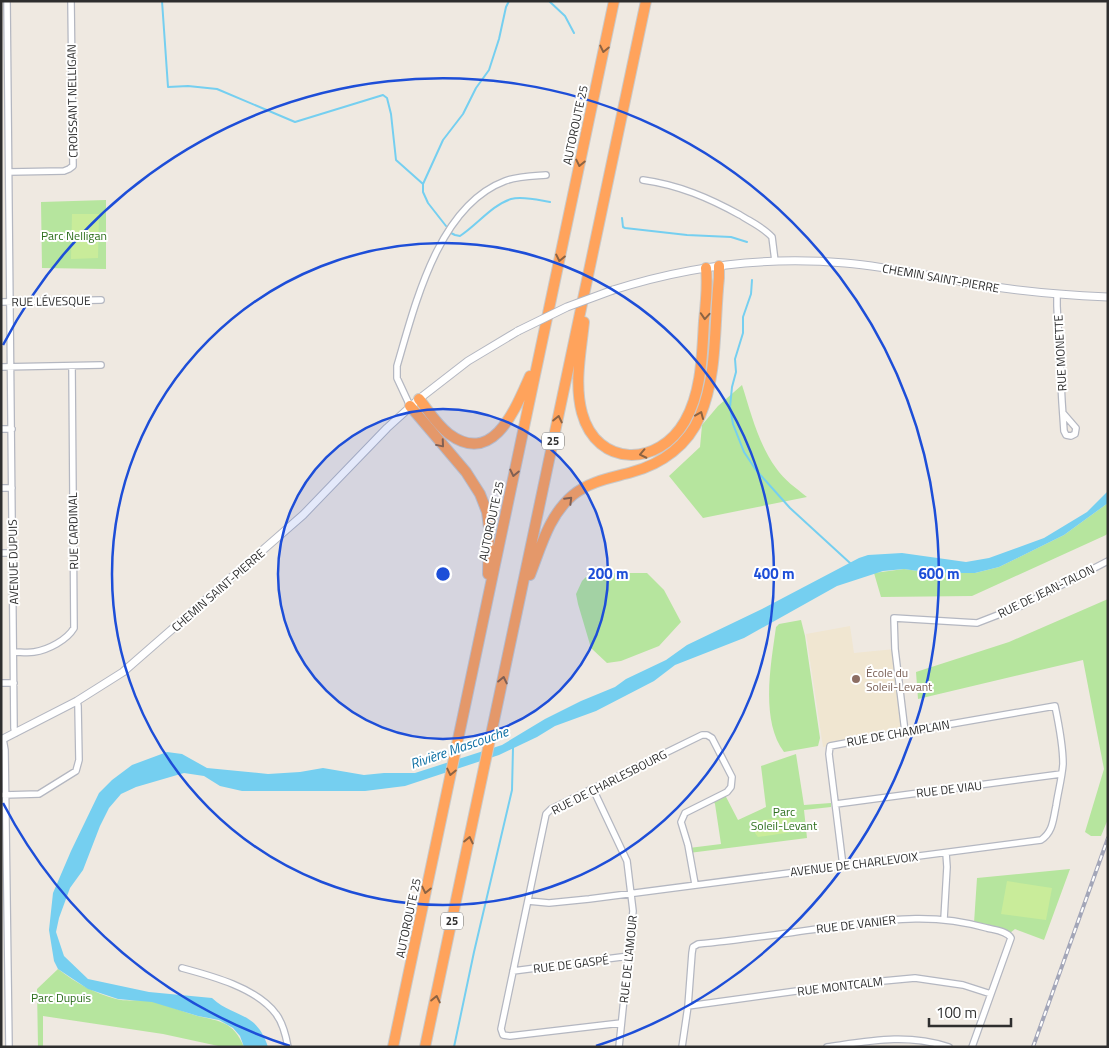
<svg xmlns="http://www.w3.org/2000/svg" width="1109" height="1048" viewBox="0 0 1109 1048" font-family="'Titillium Web',sans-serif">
  <rect width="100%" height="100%" fill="#efe9e1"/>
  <path fill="#f0e6d1" d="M850,626L854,653L895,649L905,730L823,747L806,634Z"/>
  <path fill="#b6e59e" d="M106,200V269L42,268L41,202Z
    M742,385C751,413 758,443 776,468C784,480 796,488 807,497L703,518L669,476L700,447L702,425L718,406Z
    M1108,503V533L1106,535L972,596L881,597L874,573L904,569L932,573H975L999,567L1064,535Z
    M608,573H647L664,590L681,622L659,646L621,661L607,663L591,648L578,604L576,594L582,581L586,577Z
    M1108,599V819L1101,836H1091L1085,832L1104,769L1083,660L918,699L916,672L1009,642Z
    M801,620L805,636L820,738L818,746L784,752C760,720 771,664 776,627L779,624Z
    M796,754L804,805L831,803V807L804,810L807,838L689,853V848L721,844L715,804L712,799L724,793L738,820L766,807L761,766Z
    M1070,869L1044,940L1015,929L1010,933L974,923L977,878Z
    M58,969C76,983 94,993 116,999C128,1002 140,999 151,1001C163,1004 176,1009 188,1013C214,1022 232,1017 244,1047H223L163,1034L43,1016V1046L38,1047L37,989Z"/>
  <path fill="#c9ec9a" d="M72,214H99L98,258L71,259Z
    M790,817L792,832L758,837L755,833L754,825L756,821Z
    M1007,881L1052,888L1046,920L1001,914Z"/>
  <path fill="#75cff0" d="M1108,491V503L1064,535L999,567L975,573H932L904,569L883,571L837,586L744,638L675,665L654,681L596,711L555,726L537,737L499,755L405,786L365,791H242L220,786L204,776L184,773L136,787L121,794L109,808L100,826L83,870L70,888L59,918L56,932L64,956L88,979L149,992L212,998C235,1019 256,1010 268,1047H244L240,1036L233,1028L219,1020L198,1016L152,1002L118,999L88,989L58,969L54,961L49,930L53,893L71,851L99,793L112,780L132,765L167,752L182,754L207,768L268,774L300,772L323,768L364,775L384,773H415L502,745L545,719L581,701L615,687L626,679L666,660L687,645L762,609L859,558L868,555L902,553L966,562L989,558L1044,538L1087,512Z"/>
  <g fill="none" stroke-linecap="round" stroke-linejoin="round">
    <path stroke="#75cff0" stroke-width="2" d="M162,1L168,87L188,86L217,89L295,122L383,95L387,98L391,114L396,160L423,184
      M549,1L565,16L574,33
      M622,218L623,227L625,228L687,235L731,237L747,242
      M446,226L428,203L423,192V184L443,140L463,114L476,88L489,70L499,39L506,7L509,1
      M451,233L455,235L460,236C477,225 492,205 511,199C523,196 538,200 550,202
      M752,280L751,294L743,317V333L735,359L736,372L732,387L730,407L733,424L744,452L756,470L790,508L850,563
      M454,1047L474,952L512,790L513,748"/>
    <g stroke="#b4b7c1" stroke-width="8">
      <path id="minor" d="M7,1L14,728L15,733
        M9,172L64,171L69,169L73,166L71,1
        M643,180C679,185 709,198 740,215C751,222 763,227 772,237L775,261
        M1057,294V306L1062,402L1064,431L1066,435L1071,436L1075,434L1076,428L1063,413
        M1,302L101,300
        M1,367L101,365
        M410,406L397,378V366C415,305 438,206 505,181C518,176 533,176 546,175
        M1,429H12
        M1,488H12
        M1,553H13
        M14,652C20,652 28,653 34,652C48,650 67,640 74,628L72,366
        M1,683H14
        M905,732L895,649L894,618L977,623L1021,606L1108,561
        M3,739L5,750L9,1047
        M593,789L627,861L633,911L619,1047
        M4,795L39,794L76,771L79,760L78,706L77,701
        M836,804L1061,774
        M528,901L549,903L589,899L1041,840C1053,832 1053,820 1056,806C1058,792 1062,778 1063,764C1063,745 1059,725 1055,706L905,732L830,746L829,754L843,866
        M944,919L947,867L946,853
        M182,968C212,976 257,988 276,1014C283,1023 286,1036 288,1047
        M513,971L629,956
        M688,1006L840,985L915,978L963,985L991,994
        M621,1023L510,1036L503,1035L501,1029L546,814L551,809L702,735H707L712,738L732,777L731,787L727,792L685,813L681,822L688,845L695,884
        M682,1047L688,1006L692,953L693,947L698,944C745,940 792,932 839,926C893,919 934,913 987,928C995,930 1007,931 1011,938L972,1047
        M827,1047C869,1041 907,1033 949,1047"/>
    </g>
    <g stroke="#b4b7c1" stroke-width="9">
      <path id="tertiary" d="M613,290C688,266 766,256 845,263C892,267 937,278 983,285C1025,292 1066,295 1108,297
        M1,740L77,701L123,672L303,515L387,428L419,399L468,361L518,331"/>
    </g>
    <g stroke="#c9c9c9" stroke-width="12">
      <path id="motorway" d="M584,322C581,352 574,383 582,413C597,468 659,467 685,421C702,391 702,354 704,321C706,303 708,285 706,268
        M419,399C428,410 437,425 449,434C494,467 516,407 530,376
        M410,406L466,472L480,494L487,512L489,528L488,574
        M530,575C541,547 549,515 573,495C590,481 611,478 632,472C662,464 688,445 700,416C718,374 714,323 719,278V266
        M393,1047L614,1
        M425,1047L646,1"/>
    </g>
    <use href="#minor" stroke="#fff" stroke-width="5.5"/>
    <use href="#tertiary" stroke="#fff" stroke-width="7"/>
    <use href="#motorway" stroke="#ffa35c" stroke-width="10"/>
    <g stroke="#a3a6b8" stroke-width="4">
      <path id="rail" d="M1033,1047L1108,838"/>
    </g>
    <use href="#rail" stroke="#fff" stroke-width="2" stroke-dasharray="5.5" stroke-linecap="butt"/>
    <g stroke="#b4b7c1" stroke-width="9" stroke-linecap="butt">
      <path id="tertiary-bridge" d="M518,331L567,307L613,290"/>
    </g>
    <use href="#tertiary-bridge" stroke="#fff" stroke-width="7"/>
  </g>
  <defs><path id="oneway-chevron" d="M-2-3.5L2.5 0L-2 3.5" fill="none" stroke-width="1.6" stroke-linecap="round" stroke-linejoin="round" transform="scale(1.25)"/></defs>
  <g stroke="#8c6343">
    <use href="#oneway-chevron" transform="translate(604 49) rotate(102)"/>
    <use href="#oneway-chevron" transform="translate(580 163) rotate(102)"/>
    <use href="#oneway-chevron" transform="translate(560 258) rotate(102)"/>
    <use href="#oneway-chevron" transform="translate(705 316) rotate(94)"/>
    <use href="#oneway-chevron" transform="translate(700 415) rotate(-67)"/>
    <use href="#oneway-chevron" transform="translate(558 419) rotate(-78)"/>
    <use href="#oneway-chevron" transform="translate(441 444) rotate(50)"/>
    <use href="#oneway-chevron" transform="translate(643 454) rotate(168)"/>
    <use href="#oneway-chevron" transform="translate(514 473) rotate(102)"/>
    <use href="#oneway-chevron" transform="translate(569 500) rotate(-45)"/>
    <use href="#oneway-chevron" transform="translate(503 680) rotate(-78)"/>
    <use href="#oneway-chevron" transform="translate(451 772) rotate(102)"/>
    <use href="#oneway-chevron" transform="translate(469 840) rotate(-78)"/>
    <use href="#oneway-chevron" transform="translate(426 890) rotate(102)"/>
    <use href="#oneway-chevron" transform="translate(436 999) rotate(-78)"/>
  </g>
  <circle cx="443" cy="574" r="165" fill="#1d4ed8" fill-opacity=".12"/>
  <g fill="none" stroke="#1d4ed8" stroke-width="2.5">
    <circle cx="443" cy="574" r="165"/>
    <circle cx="443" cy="574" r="331"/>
    <path d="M290 1046A496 496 0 0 1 3 803M3 345A496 496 0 1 1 596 1046"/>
  </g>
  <circle fill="#8d6e63" stroke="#fff" stroke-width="2" cx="856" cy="679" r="5"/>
  <g text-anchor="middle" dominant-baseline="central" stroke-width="4" stroke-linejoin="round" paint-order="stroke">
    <g fill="#fff" stroke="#6d6d6d" stroke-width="1">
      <rect x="542" y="432.5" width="22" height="17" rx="4"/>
      <rect x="441" y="912.5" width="22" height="17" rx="4"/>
    </g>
    <g font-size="11" font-weight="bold" fill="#2e2e2e">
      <text x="553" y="441">25</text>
      <text x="452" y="921">25</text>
    </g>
    <g font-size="12" fill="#2e2e2e" stroke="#fff">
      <text transform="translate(72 101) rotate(-91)">CROISSANT NELLIGAN</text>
      <text transform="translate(575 125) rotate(-78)">AUTOROUTE 25</text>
      <text transform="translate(941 278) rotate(10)">CHEMIN SAINT-PIERRE</text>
      <text transform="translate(51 301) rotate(-1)">RUE LÉVESQUE</text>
      <text transform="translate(1060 353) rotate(-93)">RUE MONETTE</text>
      <text transform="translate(491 521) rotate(-78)">AUTOROUTE 25</text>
      <text transform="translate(73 531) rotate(-91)">RUE CARDINAL</text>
      <text transform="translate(13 562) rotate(-91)">AVENUE DUPUIS</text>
      <text transform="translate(218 590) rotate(-41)">CHEMIN SAINT-PIERRE</text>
      <text transform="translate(1046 591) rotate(-26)">RUE DE JEAN-TALON</text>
      <text transform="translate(898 733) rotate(-10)">RUE DE CHAMPLAIN</text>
      <text transform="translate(609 782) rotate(-27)">RUE DE CHARLESBOURG</text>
      <text transform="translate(949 789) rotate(-7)">RUE DE VIAU</text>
      <text transform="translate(854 864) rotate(-7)">AVENUE DE CHARLEVOIX</text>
      <text transform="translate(408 918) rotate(-78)">AUTOROUTE 25</text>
      <text transform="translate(856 924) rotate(-7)">RUE DE VANIER</text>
      <text transform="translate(628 959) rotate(-84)">RUE DE L'AMOUR</text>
      <text transform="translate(571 964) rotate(-7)">RUE DE GASPÉ</text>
      <text transform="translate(840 986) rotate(-7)">RUE MONTCALM</text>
    </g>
    <g font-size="12" fill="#2c6e1b" stroke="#fff">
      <text x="74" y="235">Parc Nelligan</text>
      <text x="784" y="811">Parc<tspan x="784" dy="14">Soleil-Levant</tspan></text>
      <text x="61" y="997">Parc Dupuis</text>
    </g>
    <g font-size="12" fill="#785e54" stroke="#fff" text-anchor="start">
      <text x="866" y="672">École du<tspan x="866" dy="14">Soleil-Levant</tspan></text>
    </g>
    <g font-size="14" font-style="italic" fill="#0d6fa3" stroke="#fff">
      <text transform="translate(459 747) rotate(-19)">Rivière Mascouche</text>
    </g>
  </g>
  <circle cx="443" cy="574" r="8" fill="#1d4ed8" stroke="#fff" stroke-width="2.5"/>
  <g font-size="15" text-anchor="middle" font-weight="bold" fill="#1d4ed8" stroke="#fff" stroke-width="4" stroke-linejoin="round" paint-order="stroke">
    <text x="608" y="579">200 m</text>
    <text x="774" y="579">400 m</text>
    <text x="939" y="579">600 m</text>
  </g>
  <rect width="1109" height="1048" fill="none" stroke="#2e2e2e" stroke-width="5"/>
  <path d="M929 1018v8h82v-8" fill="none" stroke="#2e2e2e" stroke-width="2.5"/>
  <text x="936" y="1018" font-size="15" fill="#2e2e2e" stroke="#ffffff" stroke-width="4" paint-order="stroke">100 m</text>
</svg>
